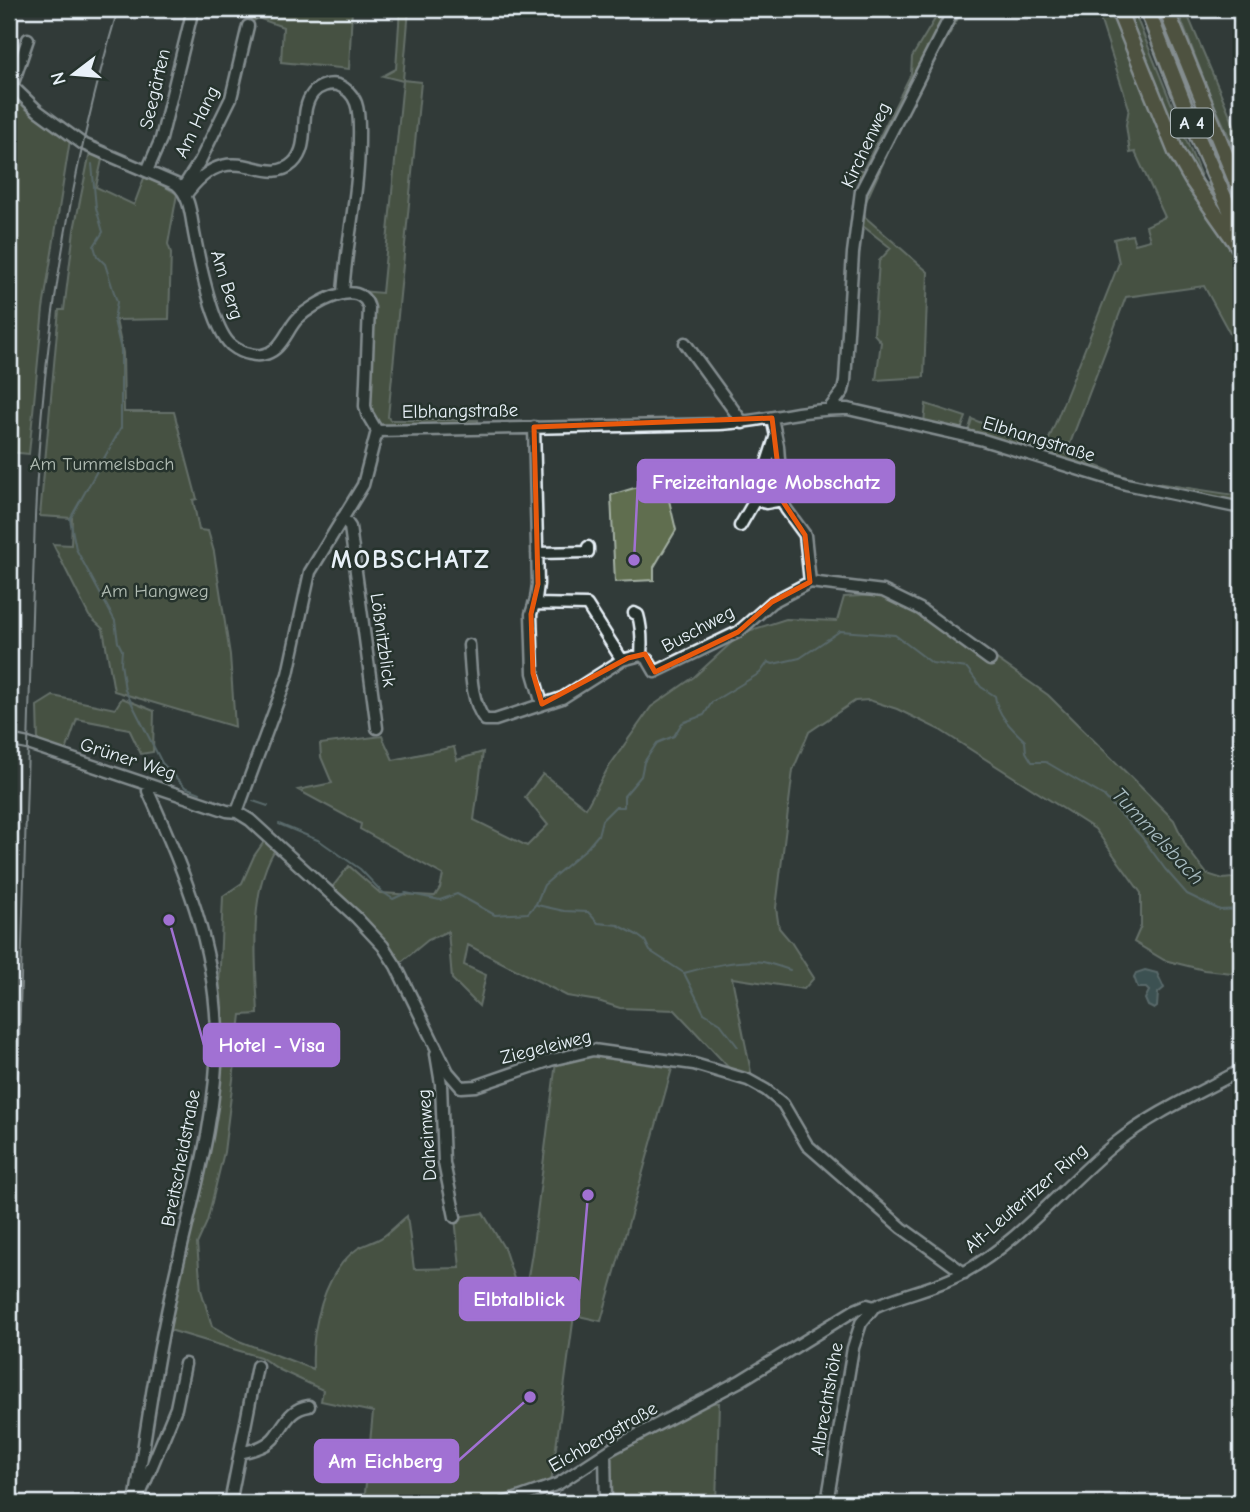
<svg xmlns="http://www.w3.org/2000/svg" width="1250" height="1512" viewBox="0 0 1250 1512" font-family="'Comic Neue',sans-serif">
  <rect width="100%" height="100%" fill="#313b39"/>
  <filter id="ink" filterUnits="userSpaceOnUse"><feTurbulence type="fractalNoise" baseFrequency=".0143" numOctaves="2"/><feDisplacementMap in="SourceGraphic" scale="14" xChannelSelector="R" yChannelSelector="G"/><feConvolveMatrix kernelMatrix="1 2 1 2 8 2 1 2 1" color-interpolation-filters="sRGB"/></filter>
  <g filter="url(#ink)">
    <path fill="#606e4f" stroke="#a4b0a4" stroke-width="2" d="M250,9H352L349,69L281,62L283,27L258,18L251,23Z
      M400,9H409L403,80L421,82L388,417L390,420H478V424L381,426L377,423L369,409L372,307L370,300L360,291L382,293L403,81L383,76L396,69Z
      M941,9H950L864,176L859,179L858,170H863L911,74L912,57Z
      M958,9H963L903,119L863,208L865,217L928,272L924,377L876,380L881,342L874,334L879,261L891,248L859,223L864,194Z
      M1097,9H1112L1156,119L1241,262V354L1204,286L1126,297L1066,454L1123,476L1143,481L1241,496V504L1123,480L1037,450L1029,451L972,435L969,429L972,419L1045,449L1119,263L1114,239L1132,235L1135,244L1150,240L1146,226L1165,217L1135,152L1130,153L1126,125L1129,108Z
      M1122,9H1133L1204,184L1208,183L1215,203L1192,169L1178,143Z
      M1177,9H1185L1241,141V163L1210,95Z
      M9,91L34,115L70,140L43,309L29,454L9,452Z
      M90,152L102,160L96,187L134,205L144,178H150L177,194L168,244L171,253L169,319L116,320L123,353L124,412H174L197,499L193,500L199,530L208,531L214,552L230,655L235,727L114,691L103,629L89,616L53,544L71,545L72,518L40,516L59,310H64L74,230Z
      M926,404L966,417L960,432L924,423Z
      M664,479L676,530L654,567V580L615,582L611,495Z
      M878,595L957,631L1048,695L1174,820L1187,848L1207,874L1223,879L1241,877V974L1204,970L1164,960L1134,942L1141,926V893L1095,829L940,730L897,709L869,700L855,701L809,732L793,770L776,908L779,928L791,942L814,978L804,989L732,978L752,1077L729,1068L675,1010L620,1008L598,1001L567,996L468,945L464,965L486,975L479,1006L452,979L448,931L428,940L399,964L330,890L349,866L380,893L435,896L440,888L443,875L360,829L361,824L298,790L332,783L321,757L320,744L382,736L393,760L454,747L457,760L483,752L474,820L527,846L548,825L525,797L543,774L586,808L608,768L651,707L694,677L742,633L786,619L837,621L844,597Z
      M53,696L115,709L122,698L154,711L153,752L141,754L129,729L77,719L66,751L38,742L37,706Z
      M268,836L278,845C247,888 256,963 258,1014L241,1015L224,1152L207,1222L197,1244L201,1290L212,1326L239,1341L313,1369C311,1331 323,1273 357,1249C363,1245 371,1243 377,1240C388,1235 397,1224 407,1216L414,1269L460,1268L455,1217L483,1213L504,1248L519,1294H525L532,1253L556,1062L594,1052L673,1065L601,1321L574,1315L551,1484L498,1503H364L373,1412L321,1401L323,1390L280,1370L260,1357L163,1328L203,1150L217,1035L223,896L242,883L254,856Z
      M709,1402L719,1403L716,1503H610L609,1456L653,1428L689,1414Z"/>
    <path fill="#4b6e71" stroke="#8aa2a7" stroke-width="2" d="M1145,970L1157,973L1164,988L1158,993L1157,1007L1154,1009L1148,1006L1145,999L1149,991L1146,988H1138L1134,977L1136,973Z"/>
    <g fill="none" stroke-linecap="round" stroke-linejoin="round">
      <path stroke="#8aa2a7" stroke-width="2" d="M92,164L96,208L103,232L94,246L97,256L105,264L117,302L114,320L121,350V428L70,519L76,549L115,621L118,642L122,650L121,663L125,690L162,763L185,787L200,793
        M253,801L268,806
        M279,824L320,841L360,869L381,891L393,899L406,893L440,900L457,894L495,915L528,913L536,904L544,885L587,848L598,835L602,820L615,807H624V796L641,776L644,762L657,743L674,736L682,723L704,715L712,702L760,673L768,662L773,664L800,658L840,631L895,635L932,663L967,668L981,687L995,696C997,714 1011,728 1025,741L1026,752L1032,762H1046L1104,796L1141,836L1165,869L1187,894L1220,910L1241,909
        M537,905L564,911L588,912L598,923L618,925L637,935L645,941L650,951L684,973C704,967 742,959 763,962C772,964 781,967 790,970
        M684,973L704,1013L719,1022L738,1047"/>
      <g stroke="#e8f1f8" stroke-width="15">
        <path id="minor" d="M9,83L38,111L83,144L176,184C190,195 191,216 194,233C199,259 212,328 231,345C236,349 244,353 250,354C259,357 269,354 275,349C285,341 289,327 298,318C313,304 360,276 369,308L365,406L367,414L377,431
          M12,86L28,39
          M147,171L161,139L192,13
          M182,189L200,161L231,98L248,26
          M185,196C230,132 264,190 293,163C312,145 297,112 313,93C319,86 329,83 338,85C346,88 353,95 356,103C360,114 359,129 359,141C359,193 346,243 343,294
          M685,343L743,423
          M830,408L843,391L845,381L853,253L861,191L954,9
          M772,418L778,446L782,500L786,509L805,535L810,582
          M534,427L538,584L536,599L531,614L533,673L542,704
          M377,431L719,424C763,422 805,408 848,409L983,440L1126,484L1241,508
          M755,500L766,503L782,500
          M343,517L350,527L377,728
          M740,526L755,500L775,438
          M537,553L588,552V547
          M534,604L587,605L622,660
          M469,645C471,667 470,701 485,720H495L562,698L622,660L641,655C642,641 642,629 638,615L634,613
          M641,655L648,660L655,672L738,632L772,602L810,582L883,591L920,609L990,660
          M9,740L28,744L227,811L237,812L250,820L356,917L383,946L396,966L448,1072L461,1087L476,1086L551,1060L593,1050L694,1064L748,1080L766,1090L783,1104L807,1145L902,1228L964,1273
          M237,812L288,674L310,572L363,485L377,431
          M436,1054L441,1084L444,1163L455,1217
          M240,1453C252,1450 268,1447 276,1435C286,1422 290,1409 309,1406
          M605,1454L606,1503
          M141,1492L176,1408L185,1364
          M135,1503C146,1431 156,1360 172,1289C190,1206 218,1119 217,1034C215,945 184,870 148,791L150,785
          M230,1503L257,1366
          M504,1503L558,1484L613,1448L740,1381L855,1310L867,1305L874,1307C903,1293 935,1289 963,1273C1022,1240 1065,1184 1117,1142C1155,1112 1199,1093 1241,1070
          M827,1503L853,1348L861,1323L874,1307"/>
      </g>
      <g stroke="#e8f1f8" stroke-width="19">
        <path id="highway" d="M1118,9L1176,152L1192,180L1241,250
          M1147,9L1191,122L1241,235
          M1166,9L1241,193"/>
      </g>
      <use href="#minor" stroke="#26332d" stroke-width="10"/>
      <use href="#highway" stroke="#726f4a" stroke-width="14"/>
      <path stroke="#e8f1f8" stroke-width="2" d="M9,1371L35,517C42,344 69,174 118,9"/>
    </g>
  </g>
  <path d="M0 0H1250V1512H0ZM772,418L782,500L805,535L810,582L772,602L738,632L655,672L645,654L628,658L542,704L533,673L531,614L538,584L534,427Z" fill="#313b39" fill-opacity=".55" fill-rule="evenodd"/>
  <path fill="none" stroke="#e8590c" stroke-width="5" stroke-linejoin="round" d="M772,418L782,500L805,535L810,582L772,602L738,632L655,672L645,654L628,658L542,704L533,673L531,614L538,584L534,427Z"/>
  <g text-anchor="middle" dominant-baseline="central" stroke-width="5" stroke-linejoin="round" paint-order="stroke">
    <rect fill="#26332d" stroke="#aeb8bb" stroke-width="2" x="1171" y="108.5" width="42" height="29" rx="5"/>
    <g font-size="18" font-weight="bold" fill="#e8f1f8">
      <text x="1192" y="123">A 4</text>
    </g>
    <g font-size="19" fill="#e8f1f8" stroke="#26332d">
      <text transform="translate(155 89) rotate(-77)">Seegärten</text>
      <text transform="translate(197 122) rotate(-64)">Am Hang</text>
      <text transform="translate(866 145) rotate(-65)">Kirchenweg</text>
      <text transform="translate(227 285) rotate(73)">Am Berg</text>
      <text transform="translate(460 411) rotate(-1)">Elbhangstraße</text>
      <text transform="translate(1039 439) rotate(17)">Elbhangstraße</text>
      <text transform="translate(698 629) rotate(-28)">Buschweg</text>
      <text transform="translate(383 640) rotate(82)">Lößnitzblick</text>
      <text transform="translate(128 759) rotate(18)">Grüner Weg</text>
      <text transform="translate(546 1047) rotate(-14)">Ziegeleiweg</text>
      <text transform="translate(427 1135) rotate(-94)">Daheimweg</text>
      <text transform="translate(181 1158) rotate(-79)">Breitscheidstraße</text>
      <text transform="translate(1026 1198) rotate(-41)">Alt-Leuteritzer Ring</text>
      <text transform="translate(827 1399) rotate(-80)">Albrechtshöhe</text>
      <text transform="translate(603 1437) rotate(-30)">Eichbergstraße</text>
    </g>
    <g font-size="19" fill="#b2bdb4" stroke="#26332d">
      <text x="102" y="464">Am Tummelsbach</text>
      <text x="155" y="591">Am Hangweg</text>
    </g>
    <g font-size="21" font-style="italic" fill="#a9bdc2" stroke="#26332d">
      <text transform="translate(1158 836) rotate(47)">Tummelsbach</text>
    </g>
    <g font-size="26" font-weight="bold" letter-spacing="2" fill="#e8f1f8" stroke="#26332d">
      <text x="411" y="560">MOBSCHATZ</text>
    </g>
  </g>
  <path fill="none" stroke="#a171d3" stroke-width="2.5" d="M634 560L638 481M169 920L204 1045M588 1195L579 1299M530 1397L458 1461"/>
  <g fill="#a171d3" stroke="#26332d" stroke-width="2.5">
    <circle cx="634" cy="560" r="7"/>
    <circle cx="169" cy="920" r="7"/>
    <circle cx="588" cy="1195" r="7"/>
    <circle cx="530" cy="1397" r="7"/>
  </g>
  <g fill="#a171d3" stroke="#a171d3" stroke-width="2.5">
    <rect x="638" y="460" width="256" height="42" rx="7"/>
    <rect x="204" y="1024" width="135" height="42" rx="7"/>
    <rect x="460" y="1278" width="119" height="42" rx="7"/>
    <rect x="315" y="1440" width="143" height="42" rx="7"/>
  </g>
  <g font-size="21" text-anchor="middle" font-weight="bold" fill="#fff">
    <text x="766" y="489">Freizeitanlage Mobschatz</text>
    <text x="272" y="1052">Hotel - Visa</text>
    <text x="519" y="1306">Elbtalblick</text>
    <text x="386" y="1468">Am Eichberg</text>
  </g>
  <rect width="1250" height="1512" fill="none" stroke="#26332d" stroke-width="35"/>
  <rect x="18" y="18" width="1215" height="1477" fill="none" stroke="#e8f1f8" stroke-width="2.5" filter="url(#ink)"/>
  <g transform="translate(74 74) rotate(254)" stroke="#26332d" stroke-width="5" paint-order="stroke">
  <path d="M0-5L12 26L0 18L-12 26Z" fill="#e8f1f8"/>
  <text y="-10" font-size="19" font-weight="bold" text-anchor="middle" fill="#e8f1f8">N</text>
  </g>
</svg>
